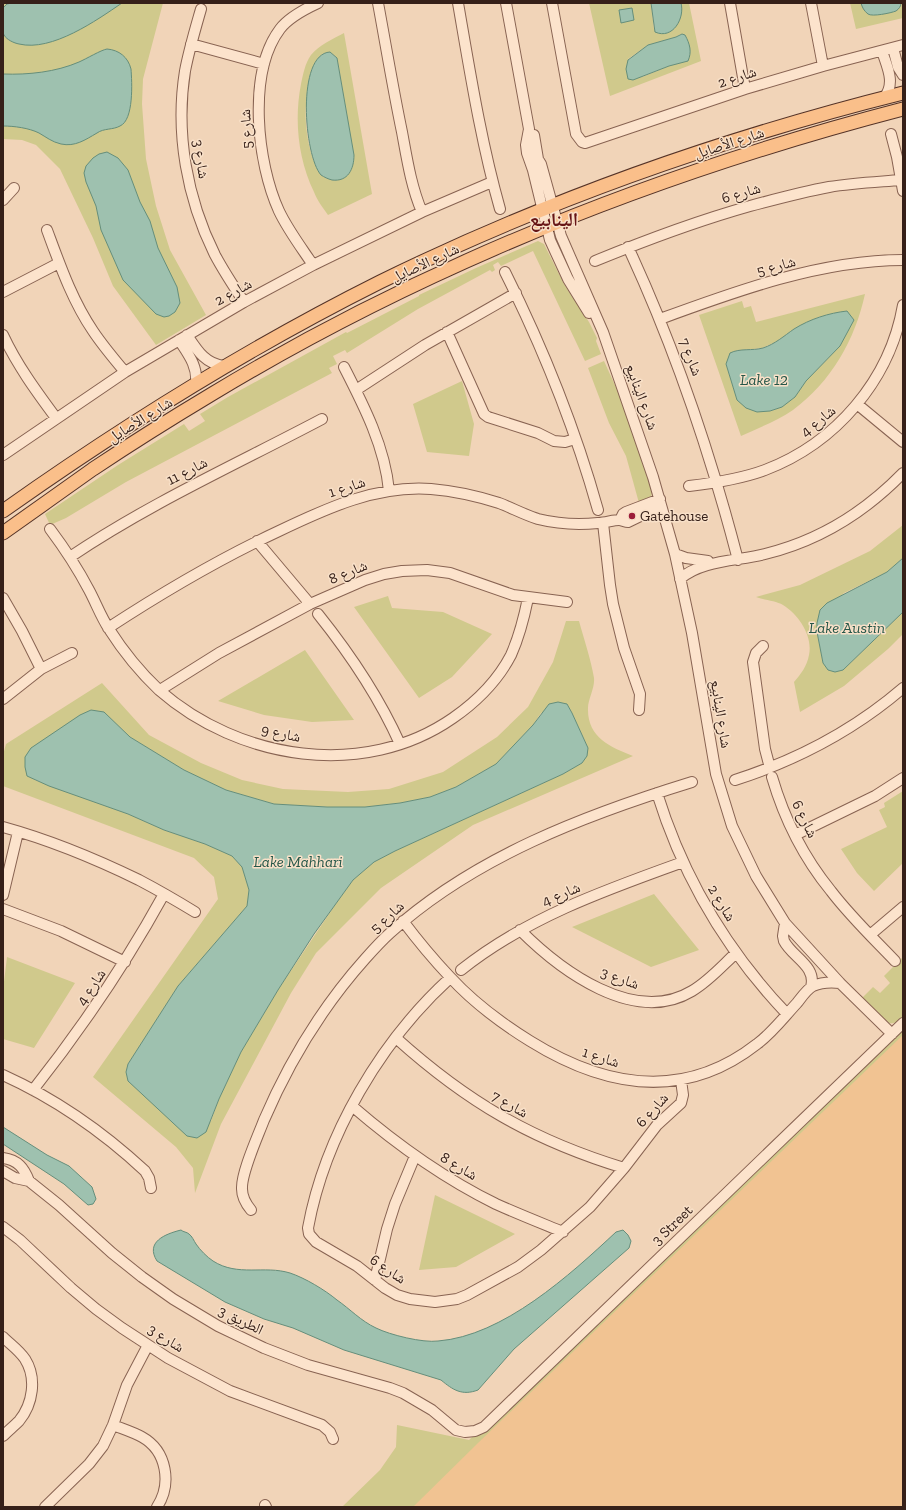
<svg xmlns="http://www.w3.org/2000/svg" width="906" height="1510" viewBox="0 0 906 1510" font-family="'Zilla Slab','Noto Naskh Arabic',serif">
  <rect width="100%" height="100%" fill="#f1d4b8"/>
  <path fill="#d0c98c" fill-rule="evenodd" d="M3,3H163L143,79L142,104L146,159L156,206L170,250L206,315L156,345L113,286L93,238L60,169L36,145L22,140L3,139Z
    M589,3H651L654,29L681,17V3H689L701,61L610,96ZM681,34L685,35L687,61L669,66L642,77L628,59L648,45L676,37Z
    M850,3H903V18L856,29Z
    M344,33L372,194L328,215C323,208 317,200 314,192C298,159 294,120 301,84C303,75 305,63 311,55C319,45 333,39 344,33ZM330,52L337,58L348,122L328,179C326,178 322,176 321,174C308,158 303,117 307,98C309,83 317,68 322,54Z
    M538,241L544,244L564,284L589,322L597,338L596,341L601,354L585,361L533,251L501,266L498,262L493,265L495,270L492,272L490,270L418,309L347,353L345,350L333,356L337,364L329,368L332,373L126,482L66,518L50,525L45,514L118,465L184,424L189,431L205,421L200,414L228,397L346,332L347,333L419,296V295L476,268Z
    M865,294C855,340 831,382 793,410C777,421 758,428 741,436L699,315L742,301L744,308L751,306L756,322ZM847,311L844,338L840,346L806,381L795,397L782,407L770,411L737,400L726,364L735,351L762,348L776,342L794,329L819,317Z
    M604,361L619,394L651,485L652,493L651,497L639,503L626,456L609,423L588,368Z
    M462,381L474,424L469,456L427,452L413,404Z
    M903,525V558L887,572L844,593L817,623V632L823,663L835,672L843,670L903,612V634L888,649L844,686L800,712L794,682C801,674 807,666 809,655C813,636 799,615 783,605C776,601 764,600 756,597L800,585L870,551Z
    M388,596L392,608L443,612L492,634L452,677L419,698L354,607Z
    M566,621H579C584,639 591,660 594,678C595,688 588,699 588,708C587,737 610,747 633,756L473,825L381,888L316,953L291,993L221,1124L195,1193L193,1168L176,1147L93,1077L218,899L214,877L194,858L3,786V755L6,744L102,683L149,735L201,763L242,780L283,789L348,792L389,789L443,772L497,737L528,707L553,662ZM567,704L572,713L588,748L582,763L563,774L395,851L374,862L353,880L335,905L278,990L241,1052L219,1099L211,1121L187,1135L129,1081L126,1072L128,1064L178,986L247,906L249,890L242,867L232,856L205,844L164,830L128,814L35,780L103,712L130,737L184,770L226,790L274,804L327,807H365L400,803L430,797L456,787L496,764L533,725L541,713Z
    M305,650L354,720L312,722L264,715L218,701Z
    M903,791V863L874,891L857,873L841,849L887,827L879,810L885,807L884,803Z
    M654,894L699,950L651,967L572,927Z
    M7,957L75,983L34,1048L3,1039V990Z
    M903,957V1018C898,1022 893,1025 886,1022L862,998L873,987L880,993L890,983L884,976Z
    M903,1023V1039L419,1507H342L380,1470L396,1447L397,1425L469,1440Z
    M435,1195L515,1234L456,1267L419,1270Z"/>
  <path fill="#f1c392" d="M903,1035V1507H413L478,1443Z"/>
  <path fill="#9ec1af" stroke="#658e7b" d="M12,3H122C97,20 52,52 19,44C14,43 7,40 4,35C0,29 3,15 3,8L7,4Z
    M651,3H681C685,18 673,40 655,32Z
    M861,3H901C901,6 899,9 896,11C891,13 872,17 868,14C864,11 862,7 861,3Z
    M632,8L634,20L621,23L619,10Z
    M682,34L685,35C690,44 692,52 688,61L669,66L633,80L628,79L626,69L628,60L648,45L676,37Z
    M107,49C119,50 128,57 131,69C132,82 134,120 120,126C113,130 104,128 97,133C85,140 75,147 61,144C52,142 46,137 39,133C29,128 14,126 3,126V74C28,75 56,72 79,62C86,59 101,50 107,49Z
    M330,52L337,58L354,155C354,169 348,182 332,180C328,179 324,177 321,175C304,156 296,54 330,52Z
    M107,152L118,158L128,170L140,202L150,221L158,248L177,287L180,303L175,312L169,316L164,317L156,314L123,280L101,230L96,206L86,182L84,173L86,166L93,158L99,154Z
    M847,311L854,320L840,346L806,381L795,397L782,407L770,411L757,412L746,408L737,400L726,364L730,353C740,348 752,351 763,348C775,344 784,336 794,329C810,319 829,313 847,311Z
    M903,558V612L843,670L835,672L828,670L823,663L817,632V623L820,610L827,603L887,572Z
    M558,702L567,704L572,713L588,748L587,756L582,763L563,774L395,851L374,862L353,880L314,934L278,990L241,1052L219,1099L206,1132L197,1138L187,1136L128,1081L126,1072L128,1064L178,986L247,906L249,890L242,867L232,856L205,844L164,830L128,814L49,786L27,776L25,767V757L31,748L80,715L91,710L104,712L130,737L184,770L226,790L274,804L327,807H365L400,803L430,797L456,787L496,764L533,725L549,704Z
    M3,1127L47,1155L69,1166L92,1187L96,1199L93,1204L88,1205L64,1184L3,1144Z
    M181,1230C183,1232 187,1232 189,1234C192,1236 194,1241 196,1244C200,1250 207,1257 213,1261C238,1277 264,1265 290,1273C305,1278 325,1290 337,1300C350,1309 361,1321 376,1328C390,1335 423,1343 438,1341C503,1336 570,1275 616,1232L623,1230L628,1235L631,1241L629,1248L514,1349L478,1390C462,1396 453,1390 441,1380L344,1350L293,1328L264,1319L225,1302L157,1261C145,1242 165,1234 181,1230Z"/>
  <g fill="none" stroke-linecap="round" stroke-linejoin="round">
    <g stroke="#886352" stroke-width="12">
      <path id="minor" d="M378,3C386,46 393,89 402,132C407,159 411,186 422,212
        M458,3C470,72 481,142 500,209
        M506,3L529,129L526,145L527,153L533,170L550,240L568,279L589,313
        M552,3L576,134L582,142L585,143L745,89L823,66L903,45
        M730,3L745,89
        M811,3L823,66
        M201,9C195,30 189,50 185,71C175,133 187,199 215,255C224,272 234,287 244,302
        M191,44L264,64
        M893,48L898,67L903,75
        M882,51C887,67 896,83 884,98
        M891,134L897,157L903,191
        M534,135L538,159L541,164L561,236L603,332L653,477L675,554L692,633L716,774L732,826L756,876L785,923L840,983L892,1034
        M3,200L14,188
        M47,230C60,265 72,300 93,331C103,346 114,359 125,372
        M628,247C675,348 710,452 738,560
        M595,261C646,240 697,221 750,206C776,199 802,192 829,187C853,183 877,182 901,180
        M313,265C301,247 288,230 279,211C257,163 247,73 280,29C289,17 305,9 318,3
        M505,272C543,348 575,428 598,510
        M3,292L59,263
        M660,319C736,291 821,260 903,260
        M447,332L484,414L488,417L538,433L554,441L565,442L575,439
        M3,335C17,365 36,391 56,418
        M187,335C197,350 205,364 224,366
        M179,340C188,354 198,366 196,384
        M344,367C364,406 385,447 389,491
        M356,390L425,345L516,293
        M857,404L903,442
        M3,455L125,372L244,302L313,265L422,212L492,182
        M689,486C714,483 741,479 765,470C836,443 890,380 903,305
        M620,520L623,514L626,512L660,499
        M603,523L610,585L613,604L624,648L640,694L639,710
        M50,529C65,549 78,569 89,590C96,603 101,617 109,629C123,651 140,672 159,690C239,760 364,780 453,718C476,702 498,680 511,655C519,637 524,618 528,598
        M257,541L310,604
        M675,554L686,558L708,561
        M70,557C150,503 237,464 322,419
        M680,579C701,560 738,561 765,554C818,541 865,512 903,473
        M3,598L22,631L41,669
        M318,614C350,654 379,697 400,744
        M108,628C163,592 219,559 279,531C327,508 377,485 431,489C455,491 477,496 499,503C512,508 525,515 538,519C558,524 578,525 598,523C605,523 613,520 619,520C622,520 625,522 628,522L661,506
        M763,646L756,653L753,662L765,749L770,768
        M160,690L219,653L310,604L365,580L384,574L402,571L427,570L450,573L513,595L567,602
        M3,699L41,669L72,653
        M772,777C784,818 804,858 831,891C850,916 873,938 895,961
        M735,780C797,760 853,731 903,688
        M657,793C683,877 726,950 787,1014
        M3,827C50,840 96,859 139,880C158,890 177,901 195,912
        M795,835L875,796L903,778
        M3,895L18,832
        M3,909L61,931L125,962
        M403,921C418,941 433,959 450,977C473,1002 501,1023 530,1041C604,1087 683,1102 757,1044C772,1033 784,1017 797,1003C801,998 807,989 813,986C822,982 831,982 840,983
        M785,923L783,936L784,941C792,957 817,966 811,987
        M520,930C560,970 634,1026 692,991C709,981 722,966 736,953
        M870,935L903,907
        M461,970C526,918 605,890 683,862
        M450,978C381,1041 325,1135 308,1228L309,1234L316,1242L357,1266L385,1288L397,1295L410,1299L435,1302L457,1299L467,1295L518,1267L541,1250L590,1207L624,1168L657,1125L681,1103L683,1095L681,1080
        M396,1038C467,1102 532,1140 624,1168
        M3,1075C56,1099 103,1132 145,1171L149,1178L151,1188
        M33,1090C82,1028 126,963 164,894
        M352,1106C396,1144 443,1178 496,1204C518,1214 541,1223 563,1232
        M3,1158C18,1160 24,1168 29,1181
        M3,1171L15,1178L29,1181L59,1205L112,1253L142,1277L173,1299L218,1326L264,1348L308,1365L390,1388L403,1393L432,1410L456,1430L465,1432L475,1431L484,1427L903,1023
        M251,1210C246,1204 242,1197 242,1189C241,1173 258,1136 264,1120C289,1062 323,1006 365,959C373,950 381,941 390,933C474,857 585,815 692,782
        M3,1227L20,1240L71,1288L96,1309L122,1328L168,1358L230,1391L322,1425L330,1432L333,1439
        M375,1280L387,1229L395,1204L415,1156
        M3,1337C10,1344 19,1350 25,1359C37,1378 33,1404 19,1421C14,1426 8,1431 3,1436
        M113,1425C123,1429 133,1432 142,1437C167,1451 172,1484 157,1507
        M265,1505L266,1507
        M45,1507L89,1464L103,1446L113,1425L127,1385L148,1345"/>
    </g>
    <g stroke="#553327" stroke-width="15">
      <path id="major" d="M3,511C123,426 248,348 380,282C547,200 723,138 903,93
        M3,533C33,512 63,490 93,469C132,443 172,418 212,394C427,264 661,172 903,109"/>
    </g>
    <use href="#minor" stroke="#fce3cc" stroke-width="10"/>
    <use href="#major" stroke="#fabf8a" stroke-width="13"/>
  </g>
  <circle fill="#9c1d3a" stroke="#f8e0c8" stroke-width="1.5" cx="632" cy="516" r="4"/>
  <g text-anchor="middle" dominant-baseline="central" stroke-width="3" stroke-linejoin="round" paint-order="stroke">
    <g font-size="15" fill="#362019" stroke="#f8e0c8">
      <text transform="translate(737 77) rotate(-18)">شارع 2</text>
      <text transform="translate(246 129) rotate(-93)">شارع 5</text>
      <text transform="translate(729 143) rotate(-18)">شارع الأصايل</text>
      <text transform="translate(201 159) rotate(81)">شارع 3</text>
      <text transform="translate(741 193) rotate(-16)">شارع 6</text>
      <text transform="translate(425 263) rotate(-25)">شارع الأصايل</text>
      <text transform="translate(776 266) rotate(-15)">شارع 5</text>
      <text transform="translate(233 292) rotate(-29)">شارع 2</text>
      <text transform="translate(691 357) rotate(69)">شارع 7</text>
      <text transform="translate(642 397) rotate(70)">شارع الينابيع</text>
      <text transform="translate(140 420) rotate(-32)">شارع الأصايل</text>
      <text transform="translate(818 421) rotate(-39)">شارع 4</text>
      <text transform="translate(187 471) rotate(-27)">شارع 11</text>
      <text transform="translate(347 487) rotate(-18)">شارع 1</text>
      <text transform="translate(348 572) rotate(-22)">شارع 8</text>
      <text transform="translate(721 714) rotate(81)">شارع الينابيع</text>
      <text transform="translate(281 733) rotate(12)">شارع 9</text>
      <text transform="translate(805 819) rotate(64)">شارع 6</text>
      <text transform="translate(561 894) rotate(-23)">شارع 4</text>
      <text transform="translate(722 903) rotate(59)">شارع 2</text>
      <text transform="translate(387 917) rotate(-42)">شارع 5</text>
      <text transform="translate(620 978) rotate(20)">شارع 3</text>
      <text transform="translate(91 987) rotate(-56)">شارع 4</text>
      <text transform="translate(601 1057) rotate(18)">شارع 1</text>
      <text transform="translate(510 1104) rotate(30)">شارع 7</text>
      <text transform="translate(652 1110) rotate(-48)">شارع 6</text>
      <text transform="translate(459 1166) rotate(31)">شارع 8</text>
      <text transform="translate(672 1225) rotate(-44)">3 Street</text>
      <text transform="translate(388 1269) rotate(34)">شارع 6</text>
      <text transform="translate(241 1320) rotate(26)">3 الطريق</text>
      <text transform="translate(166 1338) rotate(32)">شارع 3</text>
    </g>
    <g font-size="15" fill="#362019" stroke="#f8e0c8" text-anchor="start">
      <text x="640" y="516">Gatehouse</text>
    </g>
    <g font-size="16" font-style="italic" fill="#265749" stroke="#f8e0c8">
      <text x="764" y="379">Lake 12</text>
      <text x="847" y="627">Lake Austin</text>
      <text x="298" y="861">Lake Mahhari</text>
    </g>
    <g font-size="19" font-weight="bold" fill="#661415" stroke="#f8e0c8">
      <text x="554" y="219">الينابيع</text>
    </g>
  </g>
  <rect width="906" height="1510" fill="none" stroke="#362019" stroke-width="8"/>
</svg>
